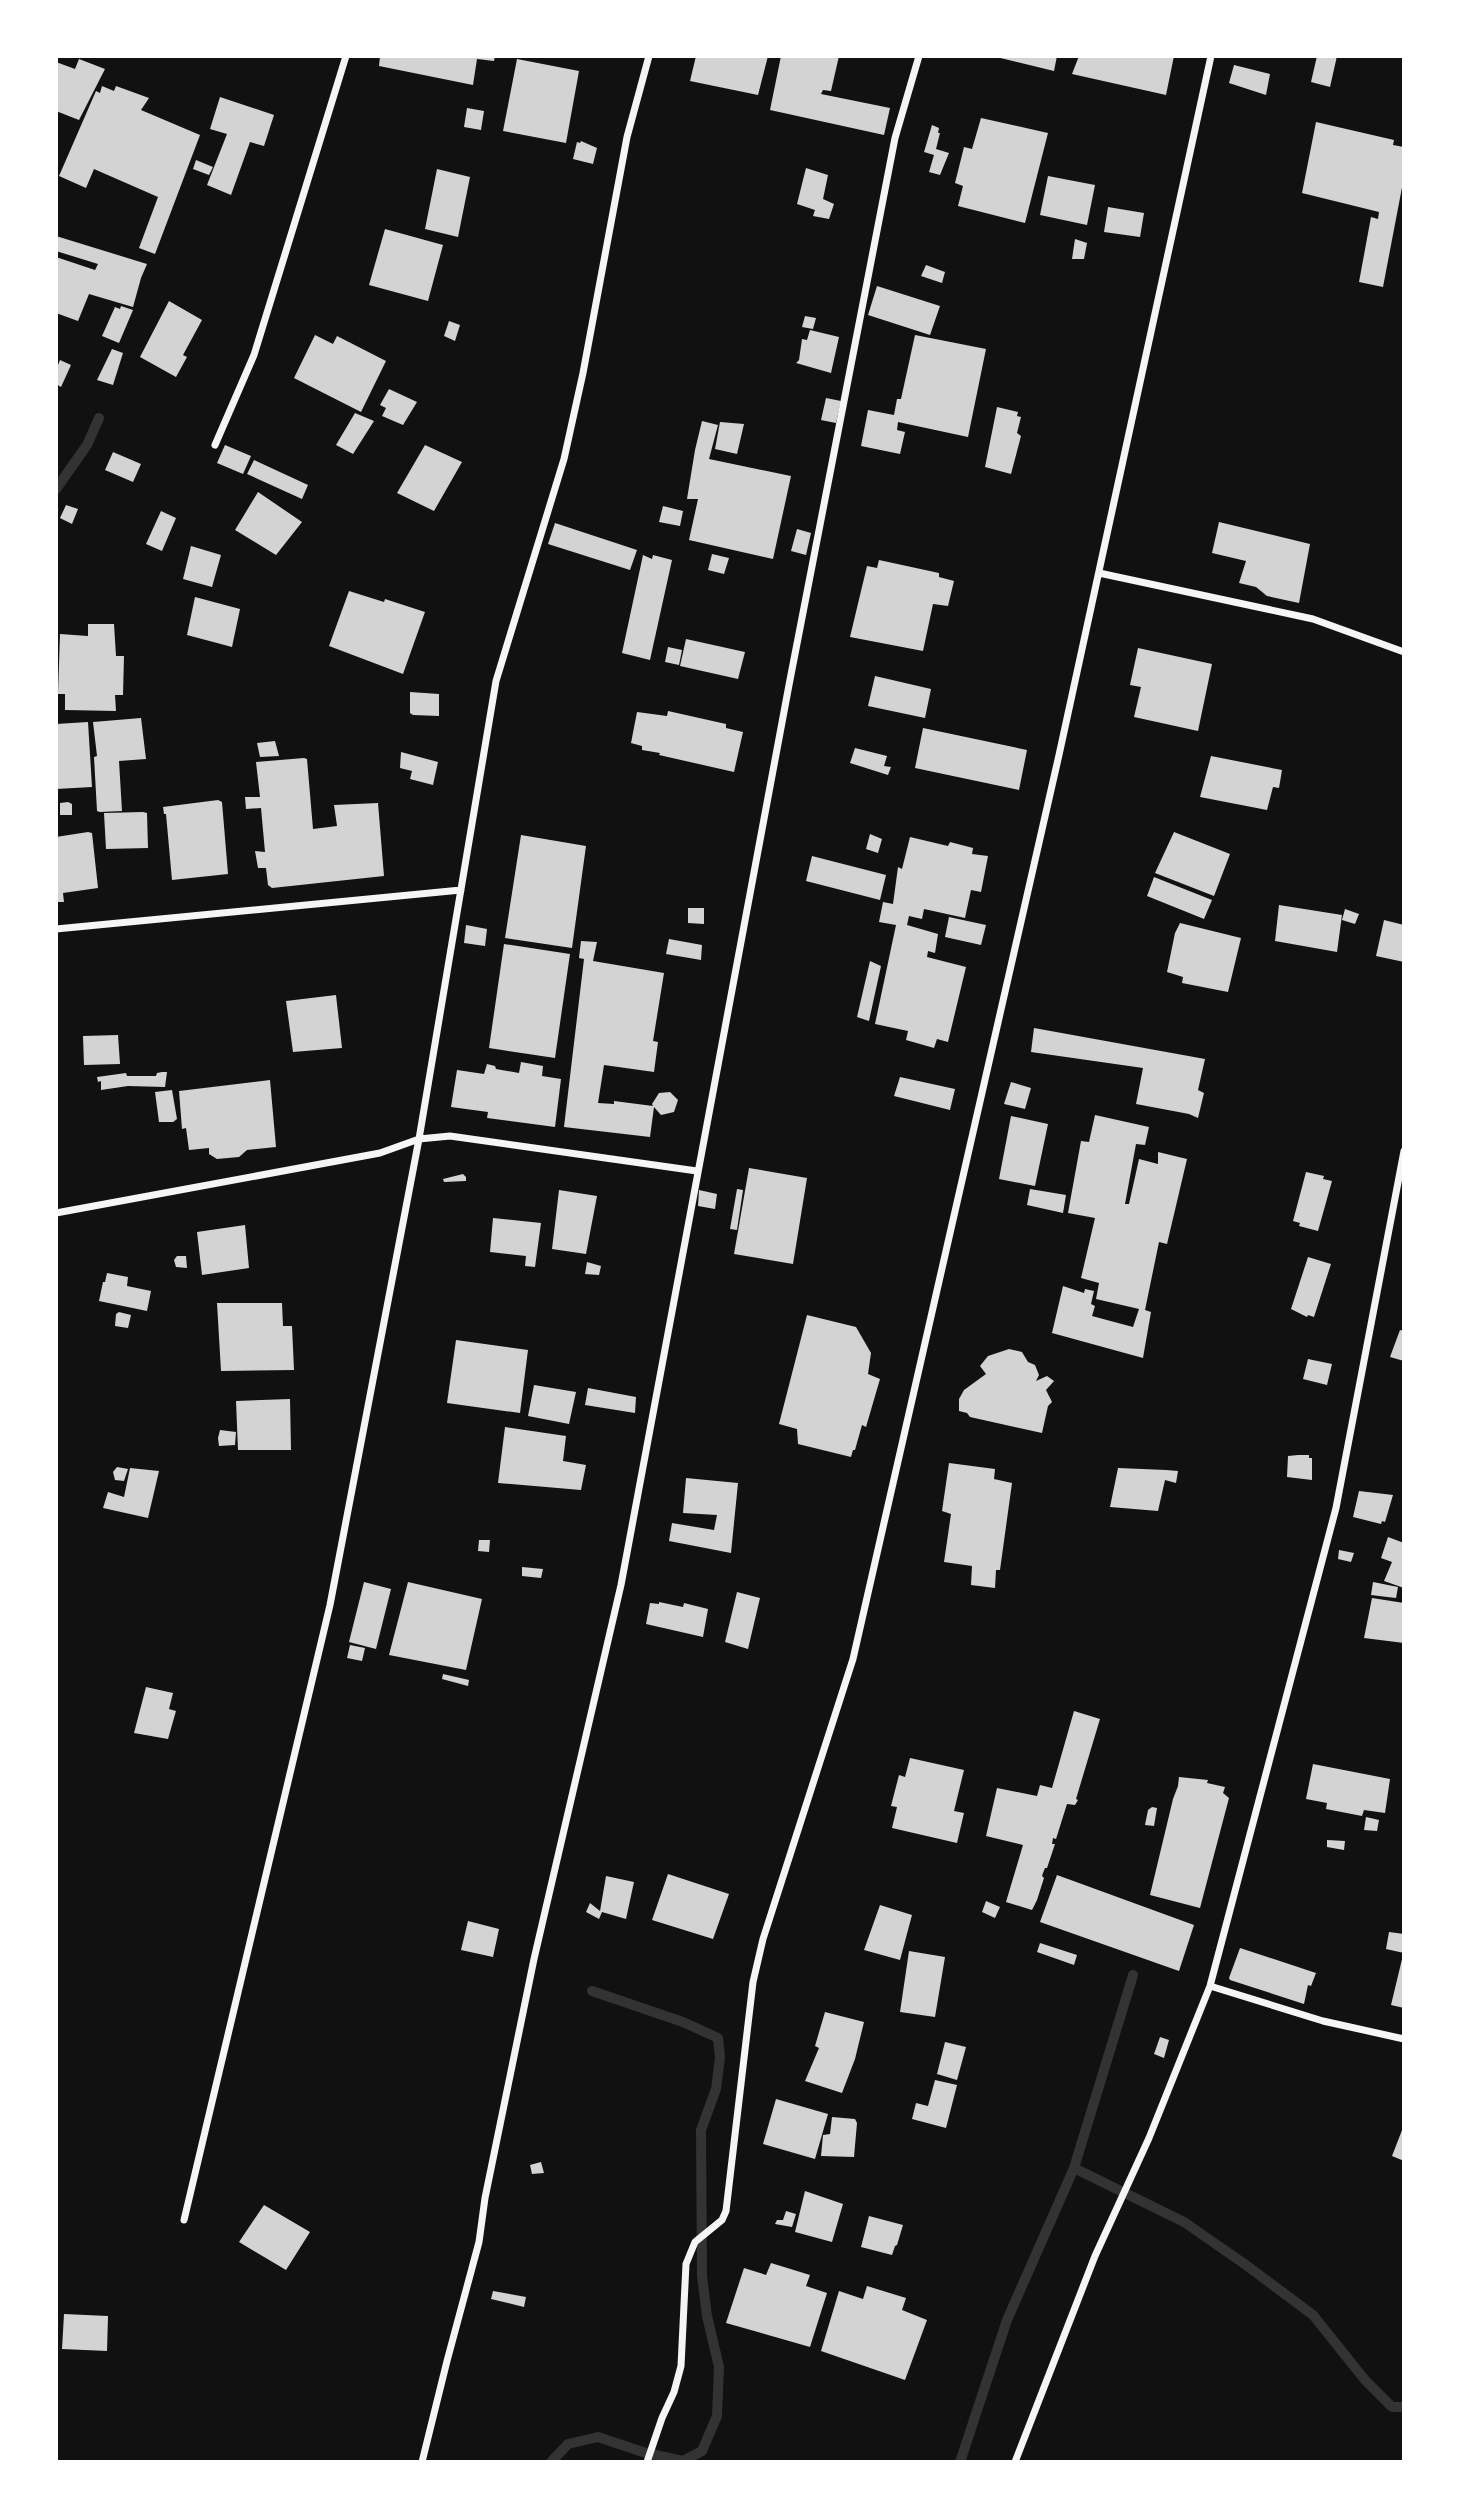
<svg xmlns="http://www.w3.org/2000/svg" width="1460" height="2518" viewBox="0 0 1460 2518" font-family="Raleway,sans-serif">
  <rect width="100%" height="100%" fill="#111"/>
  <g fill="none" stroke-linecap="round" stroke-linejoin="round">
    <path stroke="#333" stroke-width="10" d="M56,489L87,445L99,418
      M1074,2168L1184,2222L1246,2265L1313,2315L1365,2380L1392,2407H1404
      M551,2462L568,2444L598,2437L646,2453L683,2461L702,2451L717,2416L719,2367L707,2316L702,2276L701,2130L716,2089L720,2057L718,2038L683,2022L592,1991
      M960,2462L1007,2320L1074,2168L1133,1975"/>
  </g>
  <path fill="#d3d3d3" d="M380,56H495L494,61L477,59L473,85L379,66Z
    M696,56H768L758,95L690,81Z
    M781,56H839L831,91L823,90L821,94L890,108L884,135L770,110Z
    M992,56H1057L1054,71Z
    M1079,56H1174L1166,95L1072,74Z
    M1317,56H1337L1330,87L1311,82Z
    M79,59L105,69L79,120L56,111V62L75,69Z
    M517,59L579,71L566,143L503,131Z
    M1234,65L1270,74L1266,95L1229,83Z
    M102,86L114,91L116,86L149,98L141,110L200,135L155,254L139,248L158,197L94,169L86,188L59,176L96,91L100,93Z
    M220,97L274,115L264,146L250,142L231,195L207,185L227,134L210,129Z
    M467,108L484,111L481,130L464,127Z
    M981,118L1048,133L1025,223L958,206L963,186L955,183L964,147L972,149Z
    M1316,122L1394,140L1393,145L1404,147V177L1383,287L1359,282L1371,217L1378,219L1379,212L1302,193Z
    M932,125L939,128L938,133H940L936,149L949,153L940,175L929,172L934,155L924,152Z
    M581,141L597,148L593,164L573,159L577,142L580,143Z
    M196,160L213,167L209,175L193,169Z
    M806,168L828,175L823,199L834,204L829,219L813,216L815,210L797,204Z
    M437,169L470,177L458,237L425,229Z
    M1048,176L1095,185L1087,225L1040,215Z
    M1108,207L1144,213L1140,237L1104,232Z
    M385,229L443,245L428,301L369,285Z
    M56,236L147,264L141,278L133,307L89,294L78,321L56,313V257L95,270L98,264L56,251Z
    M1075,239L1087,243L1084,259H1072Z
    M926,265L945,272L942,283L921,276Z
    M877,286L940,306L930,335L868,315Z
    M169,301L202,320L183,355L187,357L176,377L140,357Z
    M121,306L133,310L119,343L102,336L115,307L120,309Z
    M805,316L816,318L813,329L802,327Z
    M449,321L460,325L455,341L444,336Z
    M810,330L839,337L831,373L796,363L799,360L802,339L807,340Z
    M315,335L333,344L337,336L386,361L361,412L294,378Z
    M915,335L986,349L968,437L898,422L897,430L905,432L900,454L861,446L868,410L894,415L897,399H901Z
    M112,349L123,353L113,385L97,380Z
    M60,360L71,365L61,387L56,384V370Z
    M389,389L417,402L403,425L382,416L386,408L380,405Z
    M826,398L841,401L836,423L821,420Z
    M997,407L1018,412L1017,416L1021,417L1017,433L1021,436L1011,474L985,467Z
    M355,413L374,421L353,454L336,445Z
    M702,421L718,425L709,459L791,476L773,559L689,540L698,499H687L695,450Z
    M720,422L744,424L737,454L715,449Z
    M225,445L251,456L243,474L217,463Z
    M425,445L462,462L434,511L397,493Z
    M113,452L141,464L133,482L105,470Z
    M254,460L308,485L302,499L247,474Z
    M258,492L302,522L276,555L235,530Z
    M66,505L78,509L72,524L60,518Z
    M663,506L683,511L680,526L659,522Z
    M161,511L176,518L162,551L146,544Z
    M1219,522L1310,544L1299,603L1267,596L1256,587L1239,583L1246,561L1212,553Z
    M555,523L637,550L630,570L548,544Z
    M797,529L811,533L806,555L791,551Z
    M191,546L221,555L212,587L183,579Z
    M712,554L729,558L724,574L708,570Z
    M643,555L652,559L653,555L672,560L650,660L622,653Z
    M879,560L939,573V577L954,581L948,606L933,604L923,651L850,637L867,566L877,568Z
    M349,591L384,602L385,599L425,612L403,674L329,646Z
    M195,597L240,609L232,647L187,635Z
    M88,624H114L116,656H124L123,695H115L116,711L65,710V694H58L60,634L88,636Z
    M686,639L745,652L738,679L680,666Z
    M668,647L682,650L679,665L665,662Z
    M1138,648L1212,664L1198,731L1134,717L1141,687L1130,685Z
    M875,676L931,689L925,718L868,706Z
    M410,692L439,694V716L413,715L410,713Z
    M668,711L726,724V728L743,732L734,772L659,755L660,753L642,750V746L631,743L637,712L667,716Z
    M141,718L146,759L119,761L122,811L100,812L97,811L94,757L97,756L93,722Z
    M88,722L92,787L56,789V724Z
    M923,728L1027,750L1019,790L915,768Z
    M275,741L279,756L260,757L257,743Z
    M855,748L887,756L884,766L891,767L888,775L850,763Z
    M401,752L438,762L433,785L410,779L412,771L400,768Z
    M1211,756L1282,770L1279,788L1273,787L1267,810L1200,797Z
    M304,758L307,759L313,829L337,826L334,805L378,803L384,876L272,888L268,885L266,868H258L255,851L265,852L261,808L246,809L245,797H260L256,762Z
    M218,800L222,802L228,874L172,880L166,814H164L163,807Z
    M68,802L72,804V815H60V803Z
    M143,812L147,813L148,848L106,849L104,813Z
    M88,832L92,833L98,888L63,893L64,902H56V837Z
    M1174,832L1230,854L1214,896L1155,873Z
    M870,834L882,839L878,853L866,849Z
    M521,835L586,846L572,948L505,938Z
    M910,837L948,846L950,842L973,848L972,854L988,856L981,892L971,890L965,918L924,909L922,919L909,916L907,925L938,934L935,953L928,951L927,957L966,967L948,1042L937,1039L934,1048L906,1040L908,1031L875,1024L896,925L879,922L883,902L893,904L898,867L902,869Z
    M812,856L886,875L880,900L806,881Z
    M1154,877L1212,900L1204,919L1147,896Z
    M1279,905L1342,915L1337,952L1275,941Z
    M688,908H704V924L688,923Z
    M1345,909L1359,914L1355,924L1342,920Z
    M949,917L986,925L981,945L945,937Z
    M1384,920L1404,925V962L1376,956Z
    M1180,923L1241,938L1228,992L1182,983L1183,977L1167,972L1175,933Z
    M466,925L487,929L485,946L464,943Z
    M669,939L702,945L701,960L666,954Z
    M581,941L597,942L593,961L664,973L653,1041L658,1042L654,1072L604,1065L598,1103L614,1104V1101L653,1106L652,1104L659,1093L670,1092L678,1100L674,1112L661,1115L654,1107L650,1137L564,1127L584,959L579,958Z
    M504,944L570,954L555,1058L489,1048Z
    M870,961L881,966L869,1021L857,1017Z
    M336,995L342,1048L293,1052L286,1001Z
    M1034,1028L1205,1059L1198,1090L1204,1093L1198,1118L1189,1114L1136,1104L1143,1068L1031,1052Z
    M118,1035L120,1064L84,1065L83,1036Z
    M521,1062L543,1066L542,1076L561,1079L555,1127L487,1118L488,1112L451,1107L457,1070L484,1074L487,1064L495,1066L496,1069L519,1073Z
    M162,1072H167L165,1087L128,1086L101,1090V1081L98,1082L97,1077L126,1073L127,1076H156L157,1073Z
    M900,1077L955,1089L950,1110L894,1096Z
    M270,1080L276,1147L247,1150L239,1157L217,1159L209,1154V1148L189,1150L186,1128L182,1129L179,1091Z
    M1011,1082L1031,1088L1025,1109L1004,1104Z
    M172,1090L177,1119L173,1122H159L155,1092Z
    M1095,1115L1149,1127L1145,1145L1136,1144L1125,1204H1129L1139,1159L1158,1164V1152L1187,1159L1167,1244L1159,1242L1145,1310L1151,1312L1143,1358L1052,1333L1063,1286L1084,1293L1085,1289L1094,1291L1091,1304L1095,1306L1092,1316L1133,1327L1139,1309L1096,1299L1099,1283L1081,1278L1095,1218L1068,1213L1081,1141L1089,1142Z
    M1011,1116L1048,1124L1035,1186L999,1179Z
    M749,1168L807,1178L793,1264L734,1254Z
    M1306,1172L1324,1176L1323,1179L1332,1181L1318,1231L1299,1226L1300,1223L1293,1221Z
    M463,1174L466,1177V1181L444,1182L443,1179Z
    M737,1189L743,1190L737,1230L730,1229Z
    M1030,1189L1066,1195L1063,1213L1027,1205Z
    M559,1190L597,1196L586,1254L552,1249Z
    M699,1190L717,1194L715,1209L698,1206Z
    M493,1218L541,1223L535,1267L525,1266L526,1256L490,1252Z
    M245,1225L249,1268L202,1275L197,1232Z
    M177,1256H186L187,1268L176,1267L174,1260Z
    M1308,1257L1331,1264L1314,1317L1308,1315L1307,1317L1291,1309Z
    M587,1262L601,1266L599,1275L585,1274Z
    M107,1273L128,1277L127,1286L151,1291L147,1311L99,1301L103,1282H105Z
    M217,1303H282L283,1326H292L294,1370L221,1371Z
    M119,1312L131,1315L128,1328L115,1326L116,1314Z
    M807,1315L856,1327L871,1353L868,1374L880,1379L866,1427L862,1425L855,1450H853L851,1457L798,1444L797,1429L779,1424Z
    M1400,1330L1404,1331V1361L1390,1357Z
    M456,1340L528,1350L520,1413L447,1403Z
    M1009,1349L1022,1352L1028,1362L1035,1365L1039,1375L1036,1381L1047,1376L1054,1381L1046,1390L1052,1402L1048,1406L1042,1433L970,1417L967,1413L959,1411V1399L964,1390L986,1374L980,1366L988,1356Z
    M1308,1359L1332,1364L1327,1385L1303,1379Z
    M534,1385L576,1392L569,1424L528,1416Z
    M588,1388L636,1397L635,1413L585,1405Z
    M290,1399L291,1450H238L236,1401Z
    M505,1427L566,1436L563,1461L586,1465L581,1490L498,1483Z
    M220,1430L236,1432L235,1445L219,1446L218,1438Z
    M1298,1455H1309V1458H1312V1480L1287,1477L1288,1456Z
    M949,1463L995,1469L994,1479L1012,1483L1000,1570H996L995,1588L971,1585L972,1566L944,1562L951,1514L942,1511Z
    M117,1467L128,1469L124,1481L115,1480L113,1472Z
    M130,1468L159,1471L148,1518L103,1508L108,1492L124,1497Z
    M1118,1468L1166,1470L1178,1471L1176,1483L1165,1480L1158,1511L1110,1507Z
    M686,1478L738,1483L731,1553L669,1541L672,1523L714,1530L717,1515L683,1513Z
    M1359,1491L1393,1495L1385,1522L1382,1521L1381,1524L1353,1517Z
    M1388,1537L1404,1543V1588L1384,1581L1392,1562L1381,1558Z
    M479,1540H490L489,1552L478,1551Z
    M1339,1550L1354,1553L1351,1562L1338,1559Z
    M522,1567L543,1569L541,1578L522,1576Z
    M364,1582L391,1589L376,1649L349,1642Z
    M408,1582L482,1599L466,1670L389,1655Z
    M1373,1582L1398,1587L1396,1598L1371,1595Z
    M737,1592L760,1598L748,1649L725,1642Z
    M1372,1598L1404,1603V1643L1364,1638Z
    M659,1602L683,1607L684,1603L708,1609L703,1637L646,1624L650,1603L659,1604Z
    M350,1645L365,1648L362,1661L347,1658Z
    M443,1674L469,1680L468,1686L442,1679Z
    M146,1687L173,1693L169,1709L176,1711L168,1739L134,1733Z
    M1074,1711L1100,1719L1076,1799L1078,1800L1075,1805L1067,1804L1056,1839L1053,1838L1052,1844H1055L1047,1868H1045L1043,1873L1042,1876L1044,1878L1037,1900L1032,1910L1006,1902L1023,1845L986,1836L997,1788L1037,1796L1040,1785L1052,1788Z
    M910,1758L964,1770L954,1811L964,1813L957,1843L892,1828L897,1807L891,1806L899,1775L905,1777Z
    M1313,1764L1390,1779L1385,1813L1364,1810L1362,1816L1326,1809L1327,1803L1306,1799Z
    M1179,1777L1208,1780L1207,1783L1225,1787L1223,1793L1229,1798L1200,1908L1150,1895L1173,1799L1178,1786Z
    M1152,1807L1157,1808L1154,1826L1145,1825L1148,1810Z
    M1366,1817L1379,1820L1377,1831L1364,1830Z
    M1327,1840L1345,1841L1344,1850L1327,1847Z
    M668,1874L729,1894L713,1939L652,1920Z
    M1057,1875L1194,1925L1179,1971L1040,1922Z
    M606,1876L634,1882L626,1919L602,1912L599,1919L586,1912L590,1903L600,1911Z
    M986,1901L1000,1907L995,1918L982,1912Z
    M880,1905L912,1915L900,1960L864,1950Z
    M468,1921L499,1929L493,1957L461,1950Z
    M1389,1932L1404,1934V1953L1386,1949Z
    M1040,1943L1077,1955L1074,1965L1037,1952Z
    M1240,1948L1316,1973L1311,1986L1308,1985L1304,2004L1230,1980L1229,1978Z
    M909,1951L945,1957L935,2017L900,2012Z
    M1403,1955H1404V2008L1391,2005Z
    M825,2012L864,2022L855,2059L842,2093L805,2081L819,2048L815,2046Z
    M1160,2037L1169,2040L1164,2058L1154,2054Z
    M945,2042L966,2047L957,2080L937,2074Z
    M935,2080L957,2085L946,2128L912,2119L916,2103L928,2106Z
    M776,2099L828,2114L815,2159L763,2144Z
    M832,2117L855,2119L857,2123L854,2157L821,2156L823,2135L830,2134Z
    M1404,2125V2161L1392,2156Z
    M541,2162L544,2173L532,2174L530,2165Z
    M805,2191L843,2204L832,2242L795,2232Z
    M264,2205L310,2232L286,2270L239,2242Z
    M786,2211L796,2214L792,2227L775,2224L777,2220H783Z
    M869,2216L903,2225L897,2245L895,2246L892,2255L861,2247Z
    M771,2263L810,2275L806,2286L827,2293L810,2347L726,2323L744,2268L766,2275Z
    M867,2286L906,2298L902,2310L927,2320L905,2380L821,2351L839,2291L863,2299Z
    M493,2291L526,2297L524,2307L491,2299Z
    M64,2314L108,2316L107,2351L62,2349Z"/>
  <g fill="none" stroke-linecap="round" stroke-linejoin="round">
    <path stroke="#f5f5f5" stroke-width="7" d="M215,445L254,355L346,56
      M1099,573L1313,619L1404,652
      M56,929L461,890
      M56,1213L380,1153L419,1139L450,1136L697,1171
      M1210,1986L1323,2021L1404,2039
      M184,2220L330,1605L419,1139L496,681L564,459L583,373L627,137L649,56
      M422,2462L447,2361L479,2242L485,2198L534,1959L621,1585L789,685L895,138L919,56
      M647,2462L662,2418L674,2392L681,2366L686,2264L695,2242L722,2220L726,2211L753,1982L763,1939L853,1659L1059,755L1211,56
      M1015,2462L1095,2256L1149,2138L1210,1986L1336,1508L1404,1151"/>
  </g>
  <rect width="1460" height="2518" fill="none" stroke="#ffffff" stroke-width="116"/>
</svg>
